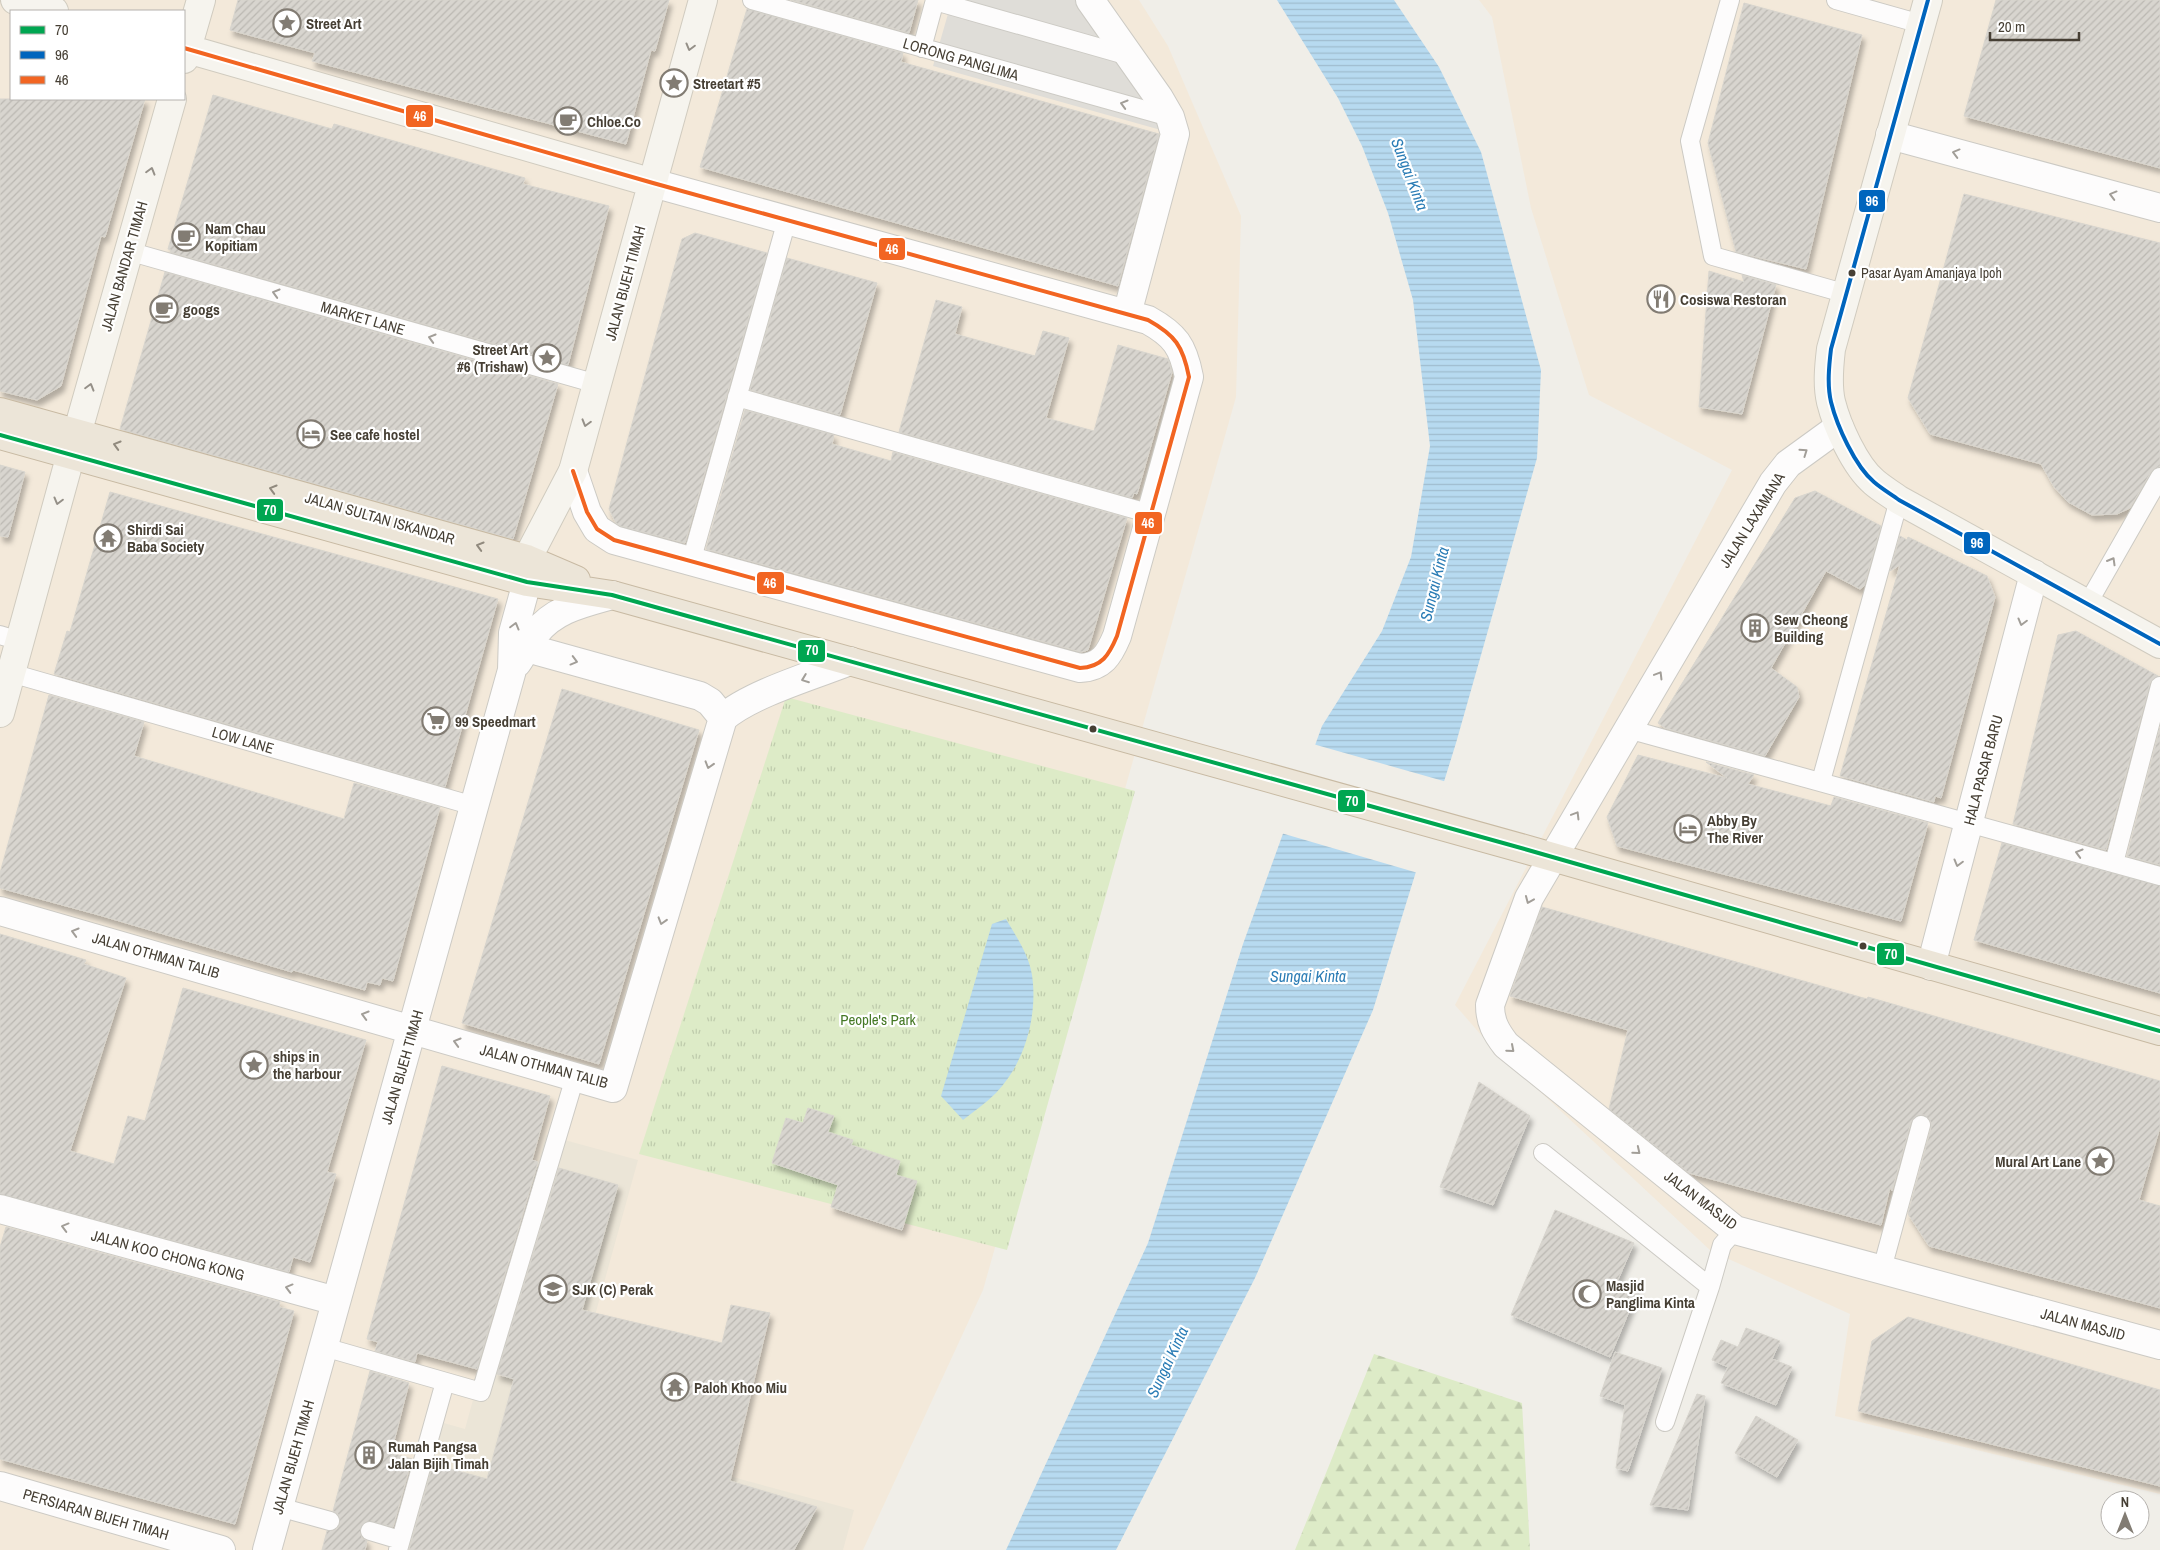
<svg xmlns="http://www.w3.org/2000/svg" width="2160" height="1550" viewBox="0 0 2160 1550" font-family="'Archivo Narrow',sans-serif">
  <defs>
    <pattern id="grass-tufts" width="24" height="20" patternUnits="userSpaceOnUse" patternTransform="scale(1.25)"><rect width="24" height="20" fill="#ddebc7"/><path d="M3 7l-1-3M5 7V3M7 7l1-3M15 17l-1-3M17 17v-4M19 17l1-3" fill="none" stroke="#bfcbac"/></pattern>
    <pattern id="forest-firs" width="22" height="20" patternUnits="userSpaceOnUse" patternTransform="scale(1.25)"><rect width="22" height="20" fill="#ddebc7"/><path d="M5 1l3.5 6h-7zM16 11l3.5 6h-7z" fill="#bfcbac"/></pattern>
    <pattern id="water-rules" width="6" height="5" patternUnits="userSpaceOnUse" patternTransform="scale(1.25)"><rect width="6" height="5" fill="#b7daf0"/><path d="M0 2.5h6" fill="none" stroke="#9fbcce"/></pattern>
    <pattern id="building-hatch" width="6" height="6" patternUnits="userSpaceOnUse" patternTransform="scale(1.25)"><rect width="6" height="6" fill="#d8d5cf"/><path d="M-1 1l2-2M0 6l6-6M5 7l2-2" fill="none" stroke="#bbb8b2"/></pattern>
    <filter id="shadow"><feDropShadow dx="3" dy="5.5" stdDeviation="2.5" flood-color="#0004"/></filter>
  </defs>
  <rect width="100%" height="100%" fill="#f0eee8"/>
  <path fill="#f3e9da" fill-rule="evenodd" d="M0,0H1139L1168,46L1241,216L1236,397L983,1290L863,1550H0ZM11,11H184V99H11Z
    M1479,0H2160V1494L1835,1416L1850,1314L1711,1251L1489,1044L1455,1005L1732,470L1589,395L1531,208L1492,17Z"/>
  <path fill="#ebe5d7" d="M546,1135L638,1160L563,1431L854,1510L843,1550H390L426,1418L465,1429Z"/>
  <path fill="url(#grass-tufts)" d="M786,697L1135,791L1007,1250L639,1154Z"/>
  <path fill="url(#forest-firs)" d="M1374,1354L1522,1403L1530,1550H1295Z"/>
  <path fill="#dfddd8" d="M952,0H1090L1175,134L933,66Z"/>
  <path fill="url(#water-rules)" d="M1277,0H1394L1439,67L1481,152L1541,370L1537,458L1456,743L1373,1010L1255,1278L1116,1550H1006L1148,1243L1243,944L1322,726L1382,631L1411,557L1430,446L1413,300L1388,213L1362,146L1338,98Z
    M1006,919C1016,936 1029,955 1032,975C1038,1015 1025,1063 996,1093C986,1103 974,1111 963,1120L941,1096L992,924Z"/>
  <path fill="#f0eee8" d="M1313,744L1447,782L1418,873L1281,833Z"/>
  <path fill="url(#building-hatch)" stroke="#d8d5ce" filter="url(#shadow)" d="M238,0H669L655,51L651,50L626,144L312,61L315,53L230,30Z
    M791,0H918L909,33Z
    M1996,0H2160V168L1964,116Z
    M1744,3L1862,35L1806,269L1736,252L1708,143Z
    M747,9L903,53L901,62L1159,134L1118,286L700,167Z
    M213,95L332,129L334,124L525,178L523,184L609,206L568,365L170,252L171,250L168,249Z
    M0,99H145L105,237L101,236L61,386L37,400L0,391Z
    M1964,194L2160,243V466L2151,472L2130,508L2117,514L2092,515L2068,502L2054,487L2041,464L1930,434L1908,398Z
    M695,233L767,253L685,543L620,526L616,523L609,509L682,239Z
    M787,258L877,283L840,415L750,390Z
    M1709,271L1744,282L1742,275L1776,285L1742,414L1699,407Z
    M165,272L558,384L513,539L120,429Z
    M936,300L962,307L955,334L1035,356L1043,331L1069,338L1046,418L1094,431L1118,345L1168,359L1172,372L1137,494L1134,493L1132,498L899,432Z
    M745,410L834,435L832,444L891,461L893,452L1127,518L1088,650L1081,652L706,549Z
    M0,465L25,472L8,537L0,536Z
    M1815,491L1881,526L1864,586L1860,589L1826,571L1771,668L1797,687L1799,697L1765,756L1665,728L1658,723L1795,498Z
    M110,492L498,599L445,787L54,674L67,631L70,632Z
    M1900,536L1907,540L1908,537L1987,576L1995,597L1941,798L1935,796L1934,802L1840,776L1900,565L1890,571Z
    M2076,631L2158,676L2150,683L2106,850L2013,824L2058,635Z
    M562,689L699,730L599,1064L462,1023Z
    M49,695L144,722L134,756L344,819L354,783L440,807L393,981L382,978L380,985L367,982L365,990L293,970L292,972L99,915L0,888V873Z
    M2160,728V865L2127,856Z
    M1638,755L1727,778L1706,762L1754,775L1748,784L1831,806L1834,797L1928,823L1901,921L1617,846L1607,817Z
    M2002,843L2160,886V993L1974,940Z
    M1542,907L1867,999L1868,997L2160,1081V1127L2139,1200L2160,1206V1308L1929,1246L1908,1214L1931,1128V1122L1924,1115H1918L1911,1122L1892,1191L1890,1187L1881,1225L1689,1173L1609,1109L1628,1030L1510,996Z
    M0,934L86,960L84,964L126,978L70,1151L114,1164L128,1116L145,1121L183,988L366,1040L327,1172L336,1174L310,1262L293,1257L289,1272L0,1194Z
    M442,1066L550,1096L532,1160L538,1162L477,1369L417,1353L415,1362L375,1351L378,1342L367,1339Z
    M1479,1082L1530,1116L1493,1205L1440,1187Z
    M808,1108L834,1116L828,1132L853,1140L851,1145L900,1161L896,1175L917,1181L902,1230L831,1207L838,1185L772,1163L786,1118L803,1123Z
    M559,1168L618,1185L582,1310L722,1343L731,1305L770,1313L730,1481L817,1507L794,1550H409L433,1464L487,1479L514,1379L497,1374Z
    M1555,1210L1634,1243L1617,1282L1638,1290L1610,1357L1511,1315Z
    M6,1227L280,1302L279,1307L294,1311L235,1524L0,1459V1247Z
    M1908,1317L2160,1390V1486L1858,1411L1872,1341Z
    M1746,1328L1780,1341L1772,1359L1792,1367L1776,1405L1721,1383L1728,1367L1712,1360L1721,1340L1738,1347Z
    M1615,1352L1662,1368L1628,1471L1616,1468L1625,1405L1600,1396Z
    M370,1371L409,1383L391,1453L412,1459L393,1527L367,1521L360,1528L362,1538L367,1541L365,1550H322L327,1531L337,1529L340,1523L338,1514L333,1511Z
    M1697,1394L1705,1396L1688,1510L1650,1505Z
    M1756,1416L1798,1440L1777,1477L1735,1453Z"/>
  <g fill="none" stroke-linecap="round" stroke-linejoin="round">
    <g stroke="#cccac4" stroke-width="20">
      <path id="lane" d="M752,0L1170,117
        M1730,0L1690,141L1713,256L1847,294
        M1836,0L1921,24
        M935,1L1129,56
        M922,48L935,0
        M128,251L597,384
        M737,397L1151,514
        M691,562L787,220
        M2088,603L2160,477
        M0,635L20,641
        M11,673L474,806
        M1628,729L2160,876
        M1821,781L1899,500
        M2114,863L2160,686
        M1543,1153L1710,1287L1722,1245L1735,1230
        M1882,1269L1921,1125
        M324,1347L481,1392L575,1077
        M1665,1422L1710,1287
        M279,1507L330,1521
        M370,1531L400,1540
        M398,1550L445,1382"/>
    </g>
    <g stroke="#cccac4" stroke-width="30">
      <path id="street" d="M1090,0L1159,98L1170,117L1175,134L1127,314
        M1890,135L2160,208
        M1839,427L1788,464L1773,483L1529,898L1490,1005C1490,1022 1496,1032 1506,1045L1735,1230L2160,1345
        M573,471L587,512L597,529L614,540L1080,668C1102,667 1109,655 1117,636L1189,377C1183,346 1175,335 1148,320L653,183
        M527,648L700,696L710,702L723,718
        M517,663C524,653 529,642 536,633C554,609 584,603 612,595
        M0,911L613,1088L723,718C750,694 814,675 850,661
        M1931,966L2034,574
        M0,1209L336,1301
        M0,1486L221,1550
        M267,1550L512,670L513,633L527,582"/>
    </g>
    <g stroke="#d0cbbf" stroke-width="30">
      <path id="secondary" d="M15,0L54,11
        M1928,0L1831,349C1829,366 1827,385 1831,402C1837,426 1855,466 1874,482C1882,489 1891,494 1899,500L2160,644
        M184,48L653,183
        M184,59L201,0
        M77,434L172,99
        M527,559L573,471L703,0
        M0,713L71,454"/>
    </g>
    <g stroke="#c8baa3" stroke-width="30">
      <path id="highway" d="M0,412L527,559L576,580
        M0,435L527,582L612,595L1528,850L2160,1031"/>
    </g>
    <use href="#lane" stroke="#fdfcfc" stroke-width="18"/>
    <use href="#street" stroke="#fdfcfc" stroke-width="28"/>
    <use href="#secondary" stroke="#f6f4ee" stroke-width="28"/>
    <use href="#highway" stroke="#ece5d8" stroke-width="28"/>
    <g stroke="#fff" stroke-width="8">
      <path id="bus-1" d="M0,435L527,582L612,595L1528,850L2160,1031"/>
    </g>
    <g stroke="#fff" stroke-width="8">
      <path id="bus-2" d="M1928,0L1831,349C1829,366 1827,385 1831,402C1837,426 1855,466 1874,482C1882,489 1891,494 1899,500L2160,644"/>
    </g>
    <g stroke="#fff" stroke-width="8">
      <path id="bus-3" d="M184,48L653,183L1148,320C1175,335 1183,346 1189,377L1117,636C1109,655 1102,667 1080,668L614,540L597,529L587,512L573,471"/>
    </g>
    <use href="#bus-1" stroke="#00a651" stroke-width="4"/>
    <use href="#bus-2" stroke="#0065bd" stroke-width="4"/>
    <use href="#bus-3" stroke="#f26522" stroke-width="4"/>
  </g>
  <defs><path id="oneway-chevron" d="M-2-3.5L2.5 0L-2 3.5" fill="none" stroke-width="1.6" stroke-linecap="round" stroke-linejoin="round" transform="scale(1.25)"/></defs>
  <g stroke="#959088">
    <use href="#oneway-chevron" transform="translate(690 47) rotate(105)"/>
    <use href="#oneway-chevron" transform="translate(151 171) rotate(-74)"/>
    <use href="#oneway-chevron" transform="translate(90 387) rotate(-74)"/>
    <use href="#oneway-chevron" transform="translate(586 423) rotate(106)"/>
    <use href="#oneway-chevron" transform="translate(58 501) rotate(105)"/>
  </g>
  <g stroke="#a29e98">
    <use href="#oneway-chevron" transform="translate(1124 104) rotate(-164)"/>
    <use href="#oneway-chevron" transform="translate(1956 153) rotate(-165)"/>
    <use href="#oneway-chevron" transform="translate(2113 195) rotate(-165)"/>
    <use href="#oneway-chevron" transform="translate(276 293) rotate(-164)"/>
    <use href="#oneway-chevron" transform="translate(432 338) rotate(-164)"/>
    <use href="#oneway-chevron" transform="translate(1804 452) rotate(-35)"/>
    <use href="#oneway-chevron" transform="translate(2112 561) rotate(-60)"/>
    <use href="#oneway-chevron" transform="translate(2022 622) rotate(105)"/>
    <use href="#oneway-chevron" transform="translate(515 626) rotate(-75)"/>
    <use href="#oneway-chevron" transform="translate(574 661) rotate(15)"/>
    <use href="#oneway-chevron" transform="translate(1659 675) rotate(-59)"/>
    <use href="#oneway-chevron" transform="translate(805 679) rotate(159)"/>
    <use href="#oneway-chevron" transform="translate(709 765) rotate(107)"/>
    <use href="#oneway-chevron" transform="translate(1576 815) rotate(-59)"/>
    <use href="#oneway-chevron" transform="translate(2079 853) rotate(-164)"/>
    <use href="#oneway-chevron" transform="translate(1958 863) rotate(105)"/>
    <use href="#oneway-chevron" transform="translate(1529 900) rotate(113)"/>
    <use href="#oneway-chevron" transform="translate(662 921) rotate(107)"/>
    <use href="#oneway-chevron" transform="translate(75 932) rotate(-164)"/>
    <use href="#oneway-chevron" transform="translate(365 1015) rotate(-164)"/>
    <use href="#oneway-chevron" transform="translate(457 1042) rotate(-164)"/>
    <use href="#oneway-chevron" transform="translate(1511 1049) rotate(41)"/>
    <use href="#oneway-chevron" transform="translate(1637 1151) rotate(39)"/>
    <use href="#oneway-chevron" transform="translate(65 1227) rotate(-165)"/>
    <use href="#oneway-chevron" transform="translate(289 1288) rotate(-165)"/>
  </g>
  <g stroke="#918a7e">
    <use href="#oneway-chevron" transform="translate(117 445) rotate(-164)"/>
    <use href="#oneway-chevron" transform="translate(273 489) rotate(-164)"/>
    <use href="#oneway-chevron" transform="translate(480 546) rotate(-164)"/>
  </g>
  <defs>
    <g id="sight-ring" transform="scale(1.4375)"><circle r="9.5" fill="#fff" stroke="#827c73" stroke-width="1.5"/><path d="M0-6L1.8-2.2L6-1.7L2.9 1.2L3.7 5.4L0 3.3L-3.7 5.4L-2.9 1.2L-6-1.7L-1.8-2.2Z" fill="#827c73"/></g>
    <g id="cafe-ring" transform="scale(1.4375)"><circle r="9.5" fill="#fff" stroke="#827c73" stroke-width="1.5"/><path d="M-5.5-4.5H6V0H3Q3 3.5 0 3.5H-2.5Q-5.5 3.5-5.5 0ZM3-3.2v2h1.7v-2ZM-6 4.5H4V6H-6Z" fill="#827c73"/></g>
    <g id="restaurant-ring" transform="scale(1.4375)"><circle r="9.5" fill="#fff" stroke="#827c73" stroke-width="1.5"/><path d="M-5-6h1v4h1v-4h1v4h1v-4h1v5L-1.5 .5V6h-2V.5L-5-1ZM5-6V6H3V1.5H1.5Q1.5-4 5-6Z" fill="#827c73"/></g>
    <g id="hotel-ring" transform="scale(1.4375)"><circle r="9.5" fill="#fff" stroke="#827c73" stroke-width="1.5"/><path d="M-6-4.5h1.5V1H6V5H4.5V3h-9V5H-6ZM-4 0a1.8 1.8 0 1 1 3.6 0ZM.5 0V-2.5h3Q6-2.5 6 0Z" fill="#827c73"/></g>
    <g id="temple-ring" transform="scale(1.4375)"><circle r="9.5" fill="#fff" stroke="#827c73" stroke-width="1.5"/><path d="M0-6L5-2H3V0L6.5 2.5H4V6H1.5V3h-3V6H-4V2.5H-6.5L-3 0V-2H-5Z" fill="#827c73"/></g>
    <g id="building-ring" transform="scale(1.4375)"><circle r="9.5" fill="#fff" stroke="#827c73" stroke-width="1.5"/><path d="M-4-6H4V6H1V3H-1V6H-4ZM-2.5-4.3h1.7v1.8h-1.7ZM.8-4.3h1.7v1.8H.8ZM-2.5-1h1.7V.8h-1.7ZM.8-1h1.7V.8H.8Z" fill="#827c73"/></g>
    <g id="supermarket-ring" transform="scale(1.4375)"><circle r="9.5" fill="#fff" stroke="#827c73" stroke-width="1.5"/><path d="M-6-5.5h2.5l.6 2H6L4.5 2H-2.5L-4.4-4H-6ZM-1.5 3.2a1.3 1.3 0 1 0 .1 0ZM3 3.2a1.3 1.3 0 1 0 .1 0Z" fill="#827c73"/></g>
    <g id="school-ring" transform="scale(1.4375)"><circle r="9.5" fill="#fff" stroke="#827c73" stroke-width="1.5"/><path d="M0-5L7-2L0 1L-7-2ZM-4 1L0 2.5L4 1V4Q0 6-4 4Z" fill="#827c73"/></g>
    <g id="mosque-ring" transform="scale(1.4375)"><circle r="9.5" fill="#fff" stroke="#827c73" stroke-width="1.5"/><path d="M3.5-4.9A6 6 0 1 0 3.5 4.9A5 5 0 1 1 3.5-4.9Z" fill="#827c73"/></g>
  </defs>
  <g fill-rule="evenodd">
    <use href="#sight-ring" x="287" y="23"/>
    <use href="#sight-ring" x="674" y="83"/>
    <use href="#cafe-ring" x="568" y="121"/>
    <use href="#cafe-ring" x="186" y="237"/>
    <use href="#restaurant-ring" x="1661" y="299"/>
    <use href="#cafe-ring" x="164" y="309"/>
    <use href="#sight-ring" x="547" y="358"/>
    <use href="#hotel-ring" x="311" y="434"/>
    <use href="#temple-ring" x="108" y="538"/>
    <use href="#building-ring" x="1755" y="628"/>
    <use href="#supermarket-ring" x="436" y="721"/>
    <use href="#hotel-ring" x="1688" y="829"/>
    <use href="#sight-ring" x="254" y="1065"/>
    <use href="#sight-ring" x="2100" y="1161"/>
    <use href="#school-ring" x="553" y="1289"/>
    <use href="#mosque-ring" x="1587" y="1294"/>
    <use href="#temple-ring" x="675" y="1387"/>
    <use href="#building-ring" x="369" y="1455"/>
  </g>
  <g fill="#463f34" stroke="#fff" stroke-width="2">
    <circle cx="1852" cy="273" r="4.5"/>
    <circle cx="1093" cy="729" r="4.5"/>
    <circle cx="1863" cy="946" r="4.5"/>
  </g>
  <g text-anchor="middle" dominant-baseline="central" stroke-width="4.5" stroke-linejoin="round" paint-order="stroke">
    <g font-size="14" fill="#463f34" stroke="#fff" text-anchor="start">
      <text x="1861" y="273">Pasar Ayam Amanjaya Ipoh</text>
    </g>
    <g font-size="15" font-weight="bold" fill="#463f34" stroke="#fff" text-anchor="start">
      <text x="306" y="23">Street Art</text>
      <text x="693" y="83">Streetart #5</text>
      <text x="587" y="121">Chloe.Co</text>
      <text x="205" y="228">Nam Chau<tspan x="205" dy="17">Kopitiam</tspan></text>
      <text x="1680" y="299">Cosiswa Restoran</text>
      <text x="183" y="309">googs</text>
      <text x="528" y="349" text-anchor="end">Street Art<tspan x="528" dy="17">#6 (Trishaw)</tspan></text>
      <text x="330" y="434">See cafe hostel</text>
      <text x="127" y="529">Shirdi Sai<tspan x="127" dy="17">Baba Society</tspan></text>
      <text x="1774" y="619">Sew Cheong<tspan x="1774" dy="17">Building</tspan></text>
      <text x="455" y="721">99 Speedmart</text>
      <text x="1707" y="820">Abby By<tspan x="1707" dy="17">The River</tspan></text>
      <text x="273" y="1056">ships in<tspan x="273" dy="17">the harbour</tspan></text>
      <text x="2081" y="1161" text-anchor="end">Mural Art Lane</text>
      <text x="1606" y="1285">Masjid<tspan x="1606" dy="17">Panglima Kinta</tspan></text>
      <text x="572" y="1289">SJK (C) Perak</text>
      <text x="694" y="1387">Paloh Khoo Miu</text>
      <text x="388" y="1446">Rumah Pangsa<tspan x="388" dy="17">Jalan Bijih Timah</tspan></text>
    </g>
    <g font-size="15" fill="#463f34" stroke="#fff">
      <text transform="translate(961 59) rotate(16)">LORONG PANGLIMA</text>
      <text transform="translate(124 266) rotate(-74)">JALAN BANDAR TIMAH</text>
      <text transform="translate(625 283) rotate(-75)">JALAN BIJEH TIMAH</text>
      <text transform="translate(363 318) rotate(16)">MARKET LANE</text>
      <text transform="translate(380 518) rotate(16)">JALAN SULTAN ISKANDAR</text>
      <text transform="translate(1752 520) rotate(-58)">JALAN LAXAMANA</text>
      <text transform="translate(243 740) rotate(16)">LOW LANE</text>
      <text transform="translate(1983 770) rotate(-75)">HALA PASAR BARU</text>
      <text transform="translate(156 955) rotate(16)">JALAN OTHMAN TALIB</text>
      <text transform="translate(544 1066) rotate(15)">JALAN OTHMAN TALIB</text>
      <text transform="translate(402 1067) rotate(-74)">JALAN BIJEH TIMAH</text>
      <text transform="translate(1701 1200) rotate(37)">JALAN MASJID</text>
      <text transform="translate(168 1255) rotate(15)">JALAN KOO CHONG KONG</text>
      <text transform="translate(2083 1324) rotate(15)">JALAN MASJID</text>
      <text transform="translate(293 1457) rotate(-74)">JALAN BIJEH TIMAH</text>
      <text transform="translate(96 1514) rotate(16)">PERSIARAN BIJEH TIMAH</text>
    </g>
    <g font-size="15" fill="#467926" stroke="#fff">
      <text x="878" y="1019">People's Park</text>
    </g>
    <g font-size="16" font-style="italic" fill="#2a7cb5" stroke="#fff">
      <text transform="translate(1410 174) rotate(69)">Sungai Kinta</text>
      <text transform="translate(1434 584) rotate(-76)">Sungai Kinta</text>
      <text x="1308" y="976">Sungai Kinta</text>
      <text transform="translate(1167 1362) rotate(-65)">Sungai Kinta</text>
    </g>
  </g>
  <g stroke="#fff" stroke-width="2">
    <rect x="405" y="104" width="29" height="24" rx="5" fill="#f26522"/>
    <rect x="1858" y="189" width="28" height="24" rx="5" fill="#0065bd"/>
    <rect x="878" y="237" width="28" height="24" rx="5" fill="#f26522"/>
    <rect x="256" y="498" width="28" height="24" rx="5" fill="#00a651"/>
    <rect x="1134" y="511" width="29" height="24" rx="5" fill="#f26522"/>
    <rect x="1963" y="531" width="28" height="24" rx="5" fill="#0065bd"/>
    <rect x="756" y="571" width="29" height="24" rx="5" fill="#f26522"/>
    <rect x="797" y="639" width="29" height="24" rx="5" fill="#00a651"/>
    <rect x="1337" y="789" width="29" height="24" rx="5" fill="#00a651"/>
    <rect x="1876" y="942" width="29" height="24" rx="5" fill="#00a651"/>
  </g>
  <g font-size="14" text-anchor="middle" font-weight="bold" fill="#fff">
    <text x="420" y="121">46</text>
    <text x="1872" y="206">96</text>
    <text x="892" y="254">46</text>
    <text x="270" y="515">70</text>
    <text x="1148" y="528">46</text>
    <text x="1977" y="548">96</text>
    <text x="770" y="588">46</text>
    <text x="812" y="655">70</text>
    <text x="1352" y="806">70</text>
    <text x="1891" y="959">70</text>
  </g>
  <rect x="10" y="10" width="175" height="90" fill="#ffffff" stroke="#b5b2ae"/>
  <rect x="20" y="26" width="25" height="8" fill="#00a651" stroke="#b5b2ae"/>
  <text x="55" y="35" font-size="15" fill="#463f34">70</text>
  <rect x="20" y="51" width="25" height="8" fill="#0065bd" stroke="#b5b2ae"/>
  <text x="55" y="60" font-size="15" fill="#463f34">96</text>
  <rect x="20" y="76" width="25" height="8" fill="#f26522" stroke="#b5b2ae"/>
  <text x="55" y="85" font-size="15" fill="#463f34">46</text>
  <g transform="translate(2125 1515)"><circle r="24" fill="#ffffff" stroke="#b5b2ae"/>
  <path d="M0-4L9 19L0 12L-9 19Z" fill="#827c73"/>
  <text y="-8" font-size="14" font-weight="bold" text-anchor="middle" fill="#463f34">N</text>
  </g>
  <path d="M1990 32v8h89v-8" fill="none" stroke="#463f34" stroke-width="2.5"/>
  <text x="1998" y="32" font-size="15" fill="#463f34" stroke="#ffffff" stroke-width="4" paint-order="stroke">20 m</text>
</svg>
